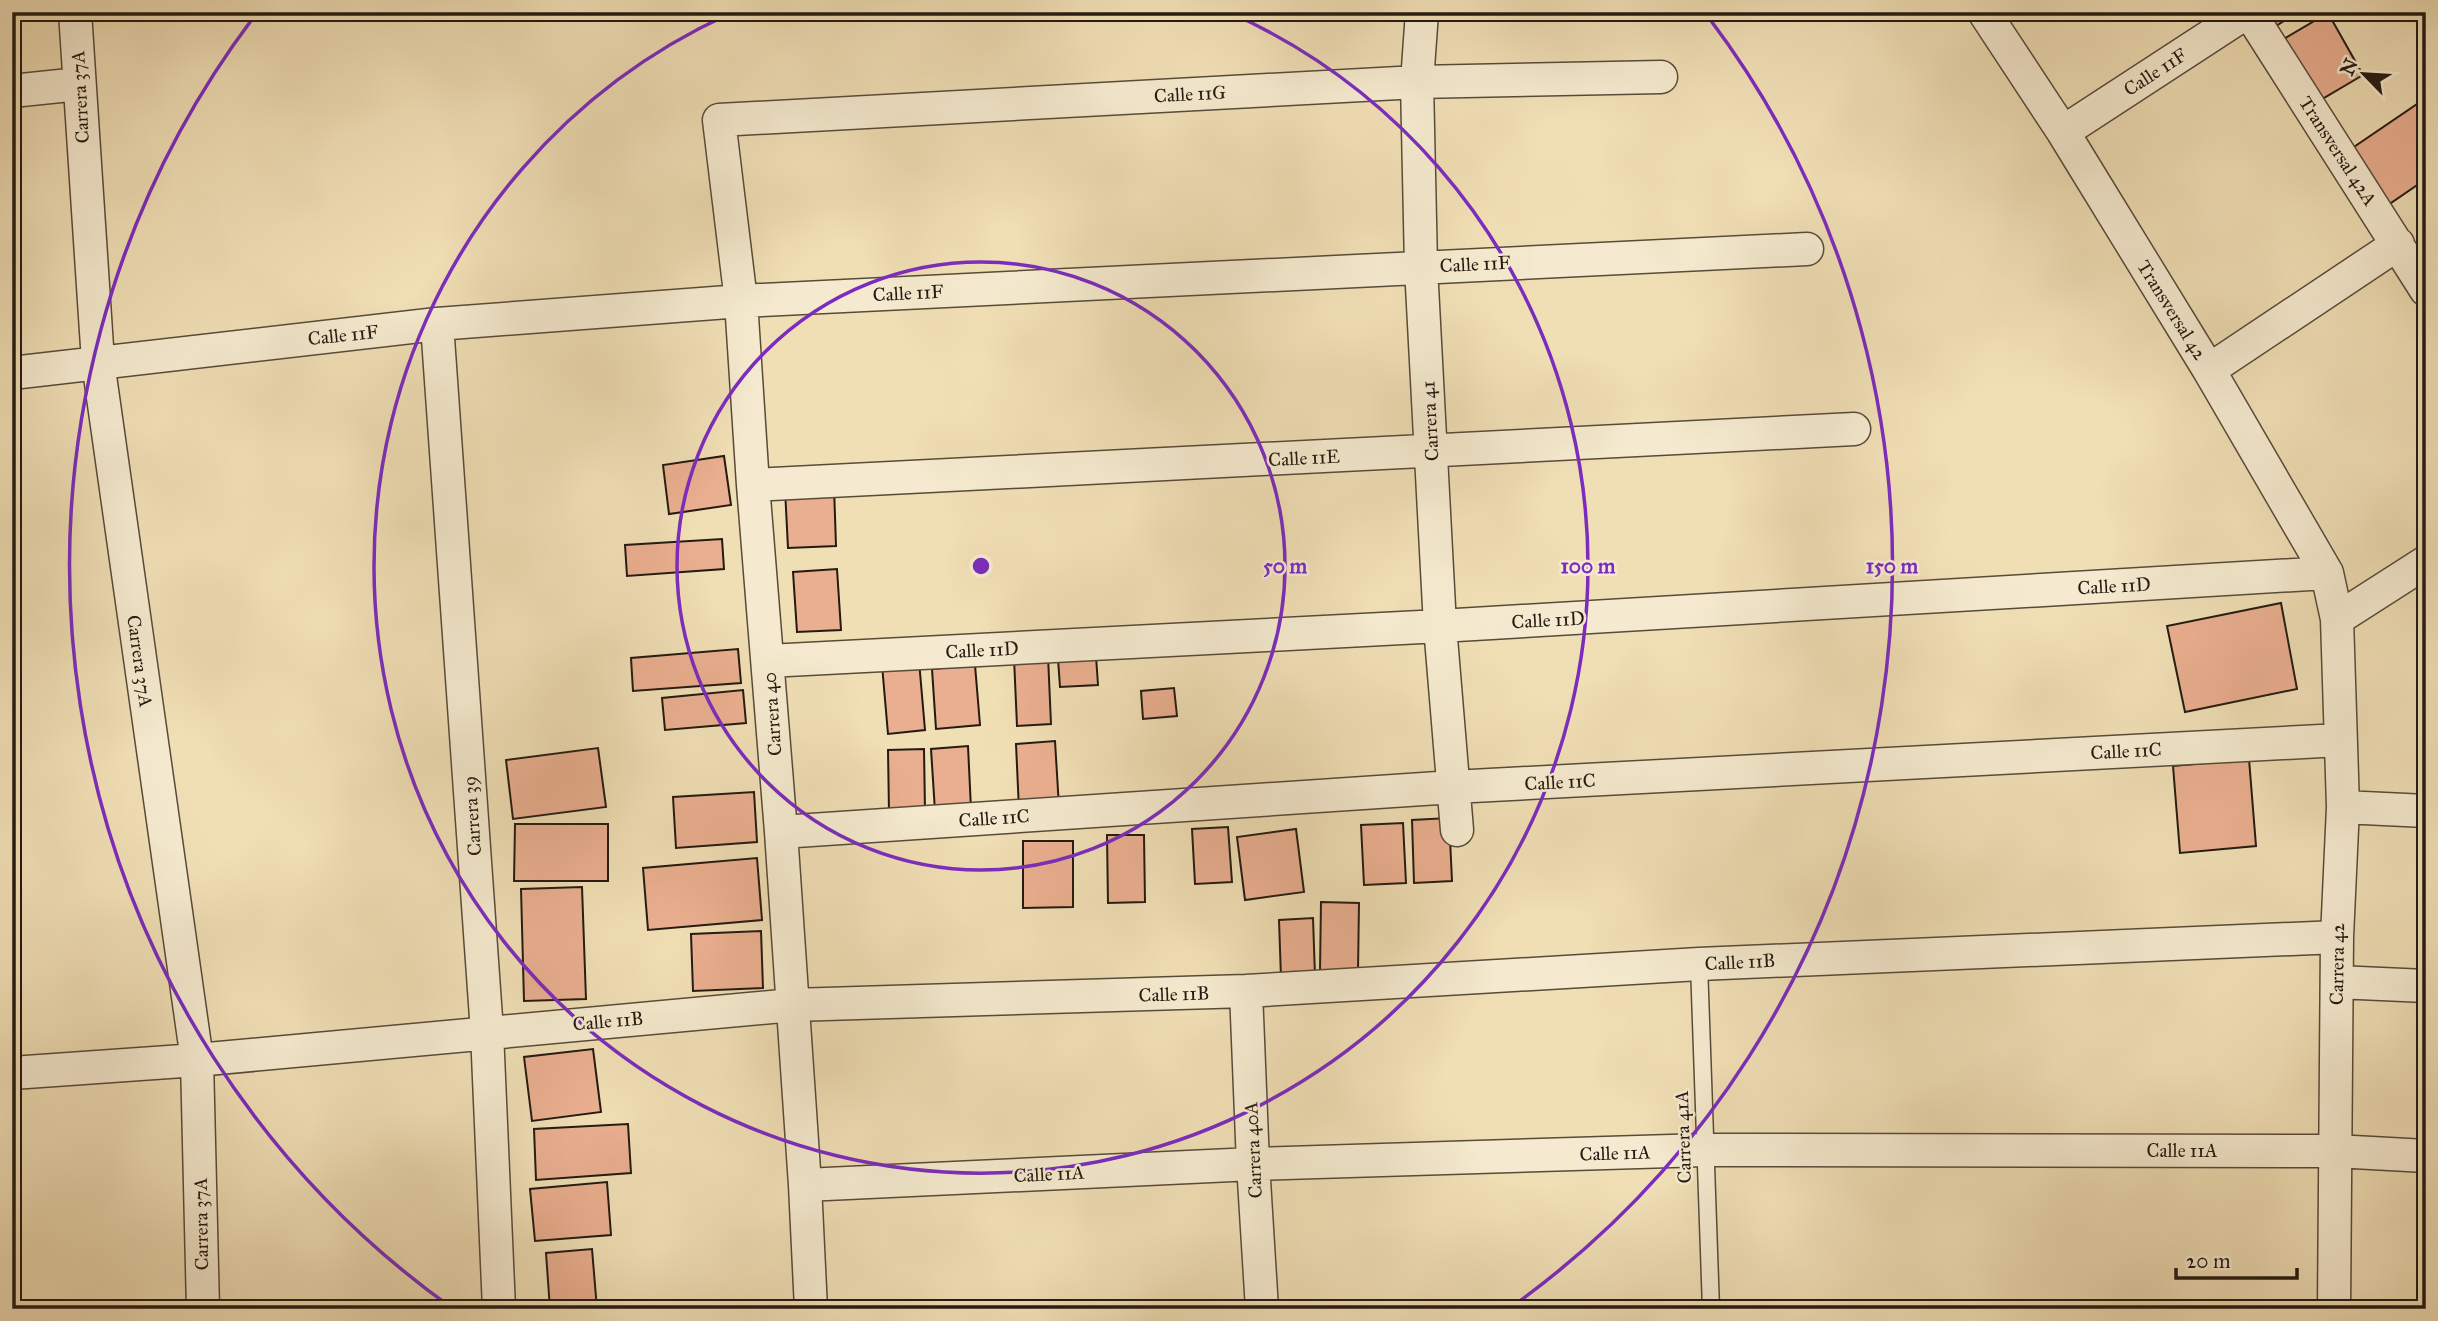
<svg xmlns="http://www.w3.org/2000/svg" width="2438" height="1321" viewBox="0 0 2438 1321" font-family="'IM FELL Great Primer',serif">
  <rect width="100%" height="100%" fill="#f0deb5"/>
  <filter id="stains"><feTurbulence type="fractalNoise" baseFrequency=".00286" numOctaves="4"/><feColorMatrix values="0 0 0 0 .2 0 0 0 0 .09 0 0 0 0 .02 0 0 0 .5 -.17"/></filter>
  <radialGradient id="worn" r=".72"><stop offset=".6" stop-color="#630" stop-opacity="0"/><stop offset="1" stop-color="#630" stop-opacity=".3"/></radialGradient>
  <path fill="#eaaf90" stroke="#241a11" stroke-width="2" d="M2257,12H2298L2268,31Z
    M2328,13L2363,75L2317,102L2282,40Z
    M2426,98V179L2385,207L2348,151Z
    M724,456L731,505L669,514L663,465Z
    M834,487L836,546L788,548L785,489Z
    M722,539L724,569L627,576L625,545Z
    M837,569L841,630L797,632L793,572Z
    M2281,603L2297,689L2185,712L2167,626Z
    M738,649L741,683L633,691L631,658Z
    M1048,656L1051,724L1017,726L1014,658Z
    M1096,656L1098,685L1060,687L1058,659Z
    M919,661L925,730L888,734L882,665Z
    M975,665L980,725L936,729L932,669Z
    M1174,688L1177,716L1143,719L1141,691Z
    M743,690L746,723L665,730L662,698Z
    M1055,741L1059,807L1019,810L1016,744Z
    M968,746L971,809L935,811L931,749Z
    M598,748L606,807L513,819L506,760Z
    M924,749L925,811L889,812L888,750Z
    M2249,759L2256,846L2180,853L2173,766Z
    M754,792L757,842L676,848L673,797Z
    M1449,818L1452,881L1414,883L1412,820Z
    M1403,823L1406,883L1364,885L1361,825Z
    M515,824H608V881H514Z
    M1228,827L1232,882L1195,884L1192,829Z
    M1296,829L1304,892L1245,900L1237,837Z
    M1107,835H1144L1145,902L1108,903Z
    M1023,841H1073V907L1023,908Z
    M757,858L762,920L648,930L643,868Z
    M582,887L586,999L524,1001L521,889Z
    M1321,902L1359,903L1358,971L1320,970Z
    M1313,918L1315,976L1281,978L1279,920Z
    M761,931L763,988L693,991L691,934Z
    M593,1049L601,1112L532,1121L524,1057Z
    M628,1124L631,1173L536,1180L534,1129Z
    M607,1182L611,1235L535,1241L530,1189Z
    M592,1249L597,1309H550L546,1253Z"/>
  <g fill="none" stroke-linecap="round" stroke-linejoin="round">
    <g stroke="#574b3a" stroke-width="19">
      <path id="service" d="M1699,964L1711,1309"/>
    </g>
    <g stroke="#574b3a" stroke-width="35">
      <path id="minor" d="M75,12L98,362L197,1060L203,1309
        M1422,12L1417,82L1421,267L1440,626L1457,830
        M1984,12L2063,132L2209,370L2327,573L2337,619L2343,807L2337,937L2334,1309
        M2249,12L2426,290
        M12,91L79,84
        M2063,132L2247,12
        M437,324L487,1032L499,1309
        M2209,370L2398,244
        M12,373L437,324L741,301L1807,249
        M753,485L1854,429
        M2337,619L2426,562
        M768,661L1440,626L2327,573
        M2343,807L2426,811
        M781,832L1453,787L2340,740
        M2337,982L2426,986
        M1246,991L1253,1164L1262,1309
        M12,1073L197,1060L793,1005L1246,991L1699,964L2337,937
        M805,1185L1253,1164L1704,1150L2335,1151L2426,1156
        M811,1309L805,1185L781,832L753,485L741,301L719,120L1417,82L1661,77"/>
    </g>
    <use href="#service" stroke="#f5eacf" stroke-width="16"/>
    <use href="#minor" stroke="#f5eacf" stroke-width="32"/>
  </g>
  <g fill="none" stroke="#7b2cbf" stroke-width="3.5">
    <circle cx="981" cy="566" r="304"/>
    <path d="M1233 14A607 607 0 1 1 729 14"/>
    <path d="M452 1308A911 911 0 0 1 253 18M1709 18A911 911 0 0 1 1510 1308"/>
  </g>
  <g text-anchor="middle" dominant-baseline="central" stroke-width="5" stroke-linejoin="round" paint-order="stroke">
    <g font-size="19" fill="#241a11" stroke="#f5eacf">
      <text transform="translate(2155 72) rotate(-33)">Calle 11F</text>
      <text transform="translate(1190 94) rotate(-3)">Calle 11G</text>
      <text transform="translate(80 97) rotate(-93)">Carrera 37A</text>
      <text transform="translate(2338 151) rotate(57)">Transversal 42A</text>
      <text transform="translate(1475 264) rotate(-3)">Calle 11F</text>
      <text transform="translate(908 293) rotate(-3)">Calle 11F</text>
      <text transform="translate(2172 310) rotate(58)">Transversal 42</text>
      <text transform="translate(343 335) rotate(-6)">Calle 11F</text>
      <text transform="translate(1430 421) rotate(-93)">Carrera 41</text>
      <text transform="translate(1304 458) rotate(-3)">Calle 11E</text>
      <text transform="translate(2114 586) rotate(-3)">Calle 11D</text>
      <text transform="translate(1548 620) rotate(-3)">Calle 11D</text>
      <text transform="translate(982 650) rotate(-3)">Calle 11D</text>
      <text transform="translate(140 661) rotate(82)">Carrera 37A</text>
      <text transform="translate(772 714) rotate(-94)">Carrera 40</text>
      <text transform="translate(2126 751) rotate(-3)">Calle 11C</text>
      <text transform="translate(1560 782) rotate(-3)">Calle 11C</text>
      <text transform="translate(472 816) rotate(-94)">Carrera 39</text>
      <text transform="translate(994 818) rotate(-4)">Calle 11C</text>
      <text transform="translate(1740 962) rotate(-3)">Calle 11B</text>
      <text transform="translate(2337 964) rotate(-89)">Carrera 42</text>
      <text transform="translate(1174 994) rotate(-2)">Calle 11B</text>
      <text transform="translate(608 1021) rotate(-5)">Calle 11B</text>
      <text transform="translate(1683 1137) rotate(-92)">Carrera 41A</text>
      <text transform="translate(1253 1150) rotate(-93)">Carrera 40A</text>
      <text x="2182" y="1150">Calle 11A</text>
      <text transform="translate(1615 1153) rotate(-2)">Calle 11A</text>
      <text transform="translate(1049 1174) rotate(-3)">Calle 11A</text>
      <text transform="translate(201 1224) rotate(-91)">Carrera 37A</text>
    </g>
  </g>
  <circle cx="981" cy="566" r="10" fill="#7b2cbf" stroke="#f5eacf" stroke-width="3.5"/>
  <g font-size="21" text-anchor="middle" font-weight="bold" fill="#7b2cbf" stroke="#f5eacf" stroke-width="5" stroke-linejoin="round" paint-order="stroke">
    <text x="1285" y="573">50 m</text>
    <text x="1588" y="573">100 m</text>
    <text x="1892" y="573">150 m</text>
  </g>
  <rect width="2438" height="1321" fill="none" stroke="#f0deb5" stroke-width="42"/>
  <rect x="14" y="14" width="2410" height="1293" fill="none" stroke="#241a11" stroke-width="3.5"/>
  <rect x="21" y="21" width="2396" height="1279" fill="none" stroke="#241a11" stroke-width="2"/>
  <g transform="translate(2364 74) rotate(295)" stroke="#f5eacf" stroke-width="5" paint-order="stroke">
  <path d="M0-5L12 26L0 18L-12 26Z" fill="#241a11"/>
  <text y="-10" font-size="19" font-weight="bold" text-anchor="middle" fill="#241a11">N</text>
  </g>
  <path d="M2176 1268v10h121v-10" fill="none" stroke="#241a11" stroke-width="3.5"/>
  <text x="2186" y="1268" font-size="21" fill="#241a11" stroke="#f5eacf" stroke-width="5" paint-order="stroke">20 m</text>
  <rect width="100%" height="100%" filter="url(#stains)"/>
  <rect width="100%" height="100%" fill="url(#worn)"/>
</svg>
